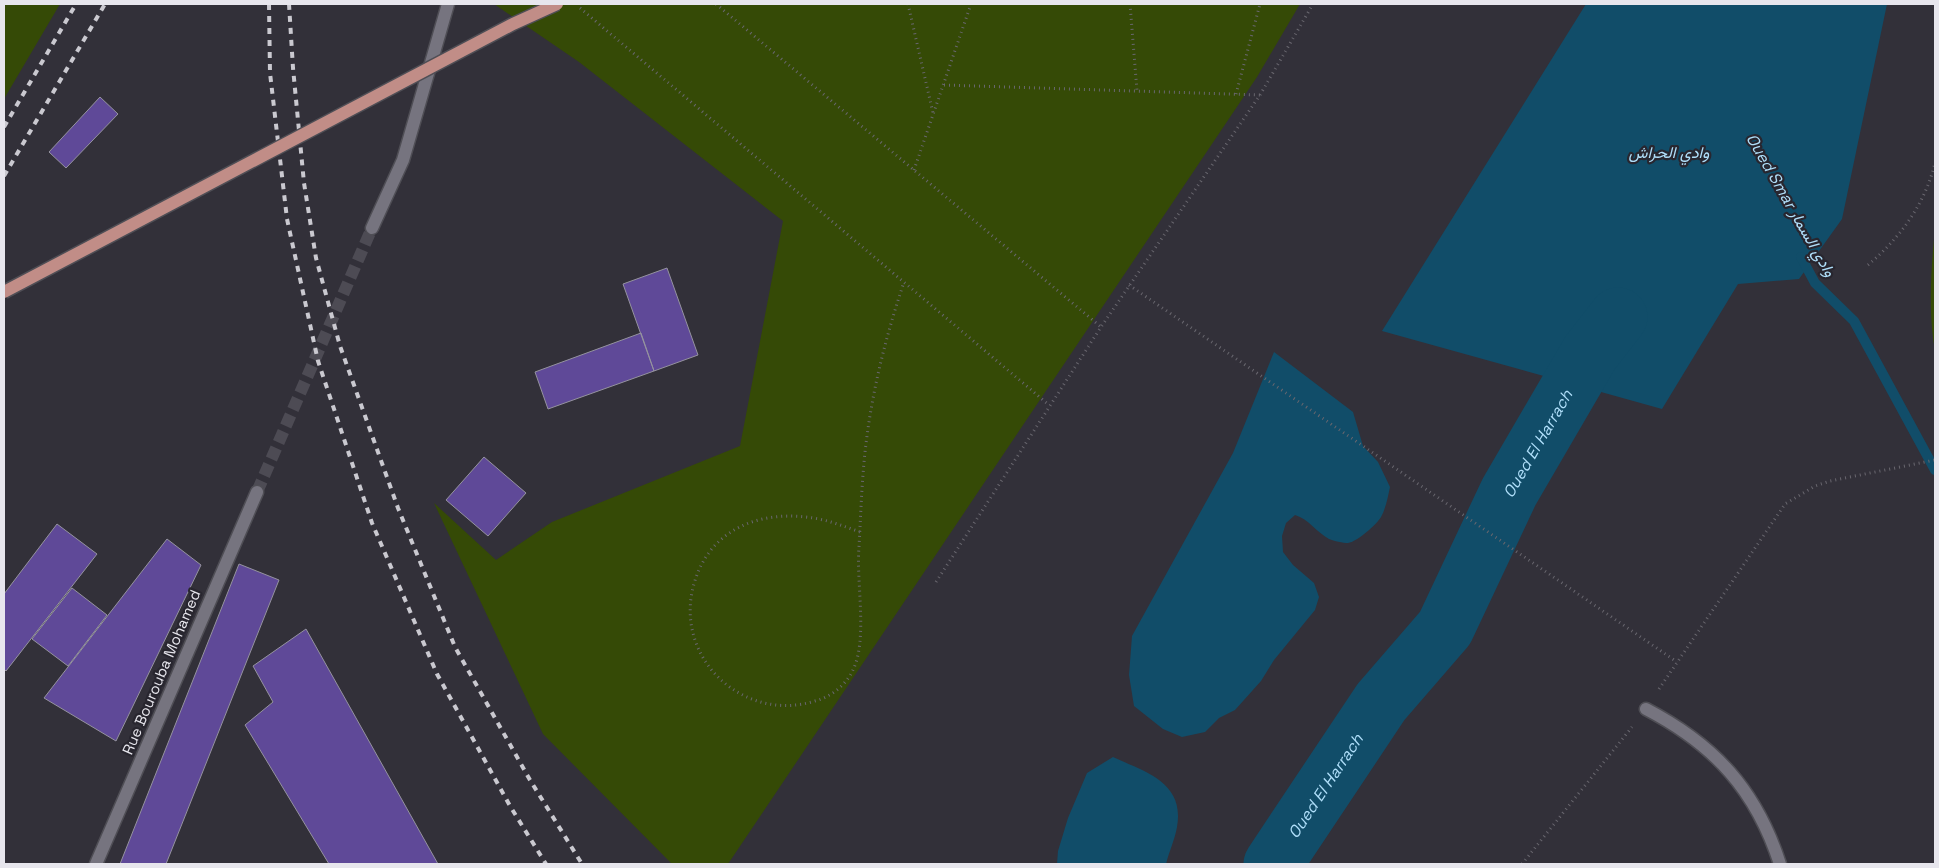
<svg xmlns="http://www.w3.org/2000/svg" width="1939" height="868" viewBox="0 0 1939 868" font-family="'Space Grotesk',Vazirmatn,sans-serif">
  <rect width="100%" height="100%" fill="#323039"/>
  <path fill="#354a06" d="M4,4H60L4,99Z
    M494,4H1300L1257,77L728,864H672L543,734L434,503L496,560L552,522L740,446L783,221L579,62Z
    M1935,230V350C1928,314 1931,266 1935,230Z"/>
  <path fill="#114d69" d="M1586,4H1887L1842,219L1799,279L1738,284L1662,409L1382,331Z
    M1274,352L1353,412L1363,446L1378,462L1390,487C1388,496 1386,508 1381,517C1377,524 1357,542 1348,543C1343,543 1334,541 1329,539C1316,532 1309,519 1295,515L1286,523L1282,536L1283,552L1293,565L1314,583L1319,597L1315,610L1274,660L1261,681L1235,710L1219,718L1205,732L1182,737L1163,729L1134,706L1129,675L1132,636L1233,453Z
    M1113,757C1145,772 1185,782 1177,827C1175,839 1169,852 1166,864H1057L1058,851L1068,818L1087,773Z"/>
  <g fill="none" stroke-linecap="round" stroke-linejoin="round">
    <path stroke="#114d69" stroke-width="10" d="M1801,257L1815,283L1854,321L1935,470"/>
    <path stroke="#114d69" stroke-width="59" id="s1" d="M1273,864L1381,702L1445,628L1509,492L1590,353L1618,317"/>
  </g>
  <path fill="#5f4998" stroke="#95939f" d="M100,97L118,114L66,168L49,152Z
    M667,268L698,355L654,371L623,284Z
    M641,333L654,371L548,409L535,372Z
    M484,457L526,493L488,536L446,500Z
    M57,524L97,554L6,671L4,669V594Z
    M167,539L201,565L116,741L44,698Z
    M239,564L279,580L166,864H120Z
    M72,588L107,615L68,666L32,639Z
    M306,629L438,864H329L245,725L273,702L253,666Z"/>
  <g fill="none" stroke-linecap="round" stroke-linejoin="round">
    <path stroke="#4d4b54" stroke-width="12" stroke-dasharray="12 6" stroke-linecap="butt" d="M257,492L372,228"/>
    <g stroke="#4f4e55" stroke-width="15">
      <path id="service" d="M1646,709C1715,745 1756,790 1780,864"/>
    </g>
    <g stroke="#4f4e55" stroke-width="15">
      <path id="minor" d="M372,228L403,160L448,4
        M96,864L257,492"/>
    </g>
    <path stroke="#69676f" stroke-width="3" stroke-dasharray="1 4" stroke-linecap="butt" d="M716,4L1101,327
      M908,4L933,113
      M1130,4L1137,91
      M580,8L1049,405
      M944,85L1260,95
      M1236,94L1260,4
      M914,170L971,4
      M1868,265C1900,238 1925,204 1935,163
      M1129,285L1677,662
      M860,532C846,527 833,522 819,519C757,507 701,532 691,598C682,667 749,722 815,701C831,697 846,685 853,670C868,639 856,582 859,547C861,510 862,472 867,436C874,383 887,333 904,282
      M936,582L1101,327L1260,95L1313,4
      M1659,689L1785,504L1815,486L1830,481L1935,460
      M1522,864L1632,727"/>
    <use href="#service" stroke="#76747f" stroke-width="12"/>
    <use href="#minor" stroke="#76747f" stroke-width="12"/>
    <path stroke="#cac9d0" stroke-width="4" stroke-dasharray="6 6" stroke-linecap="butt" d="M269,4L270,73L287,219L318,361L372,523L437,674L510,806L546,864
      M289,4L293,68L304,183L316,258L340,346L398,508L455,647L530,780L582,864
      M4,127L76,4
      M4,176L105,4"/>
    <g stroke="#4f4e55" stroke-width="15" stroke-linecap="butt">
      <path id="primary-bridge" d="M4,292L513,24L557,4"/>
    </g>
    <use href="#primary-bridge" stroke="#c18d87" stroke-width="12"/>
  </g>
  <g text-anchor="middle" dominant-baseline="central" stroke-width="4.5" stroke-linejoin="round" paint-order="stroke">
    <g font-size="15" fill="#e7e6ed" stroke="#28262f">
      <text transform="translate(161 672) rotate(-67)">Rue Bourouba Mohamed</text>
    </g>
    <g font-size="16" font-style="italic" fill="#afdef9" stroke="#28262f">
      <text x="1669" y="152">وادي الحراش</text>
      <text transform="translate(1791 205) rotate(60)">Oued Smar وادي السمار</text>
      <text stroke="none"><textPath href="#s1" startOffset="499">Oued El Harrach</textPath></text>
      <text stroke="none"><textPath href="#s1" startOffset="94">Oued El Harrach</textPath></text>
    </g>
  </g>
  <rect width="1939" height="868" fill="none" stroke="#e7e6ed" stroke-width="10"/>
</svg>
